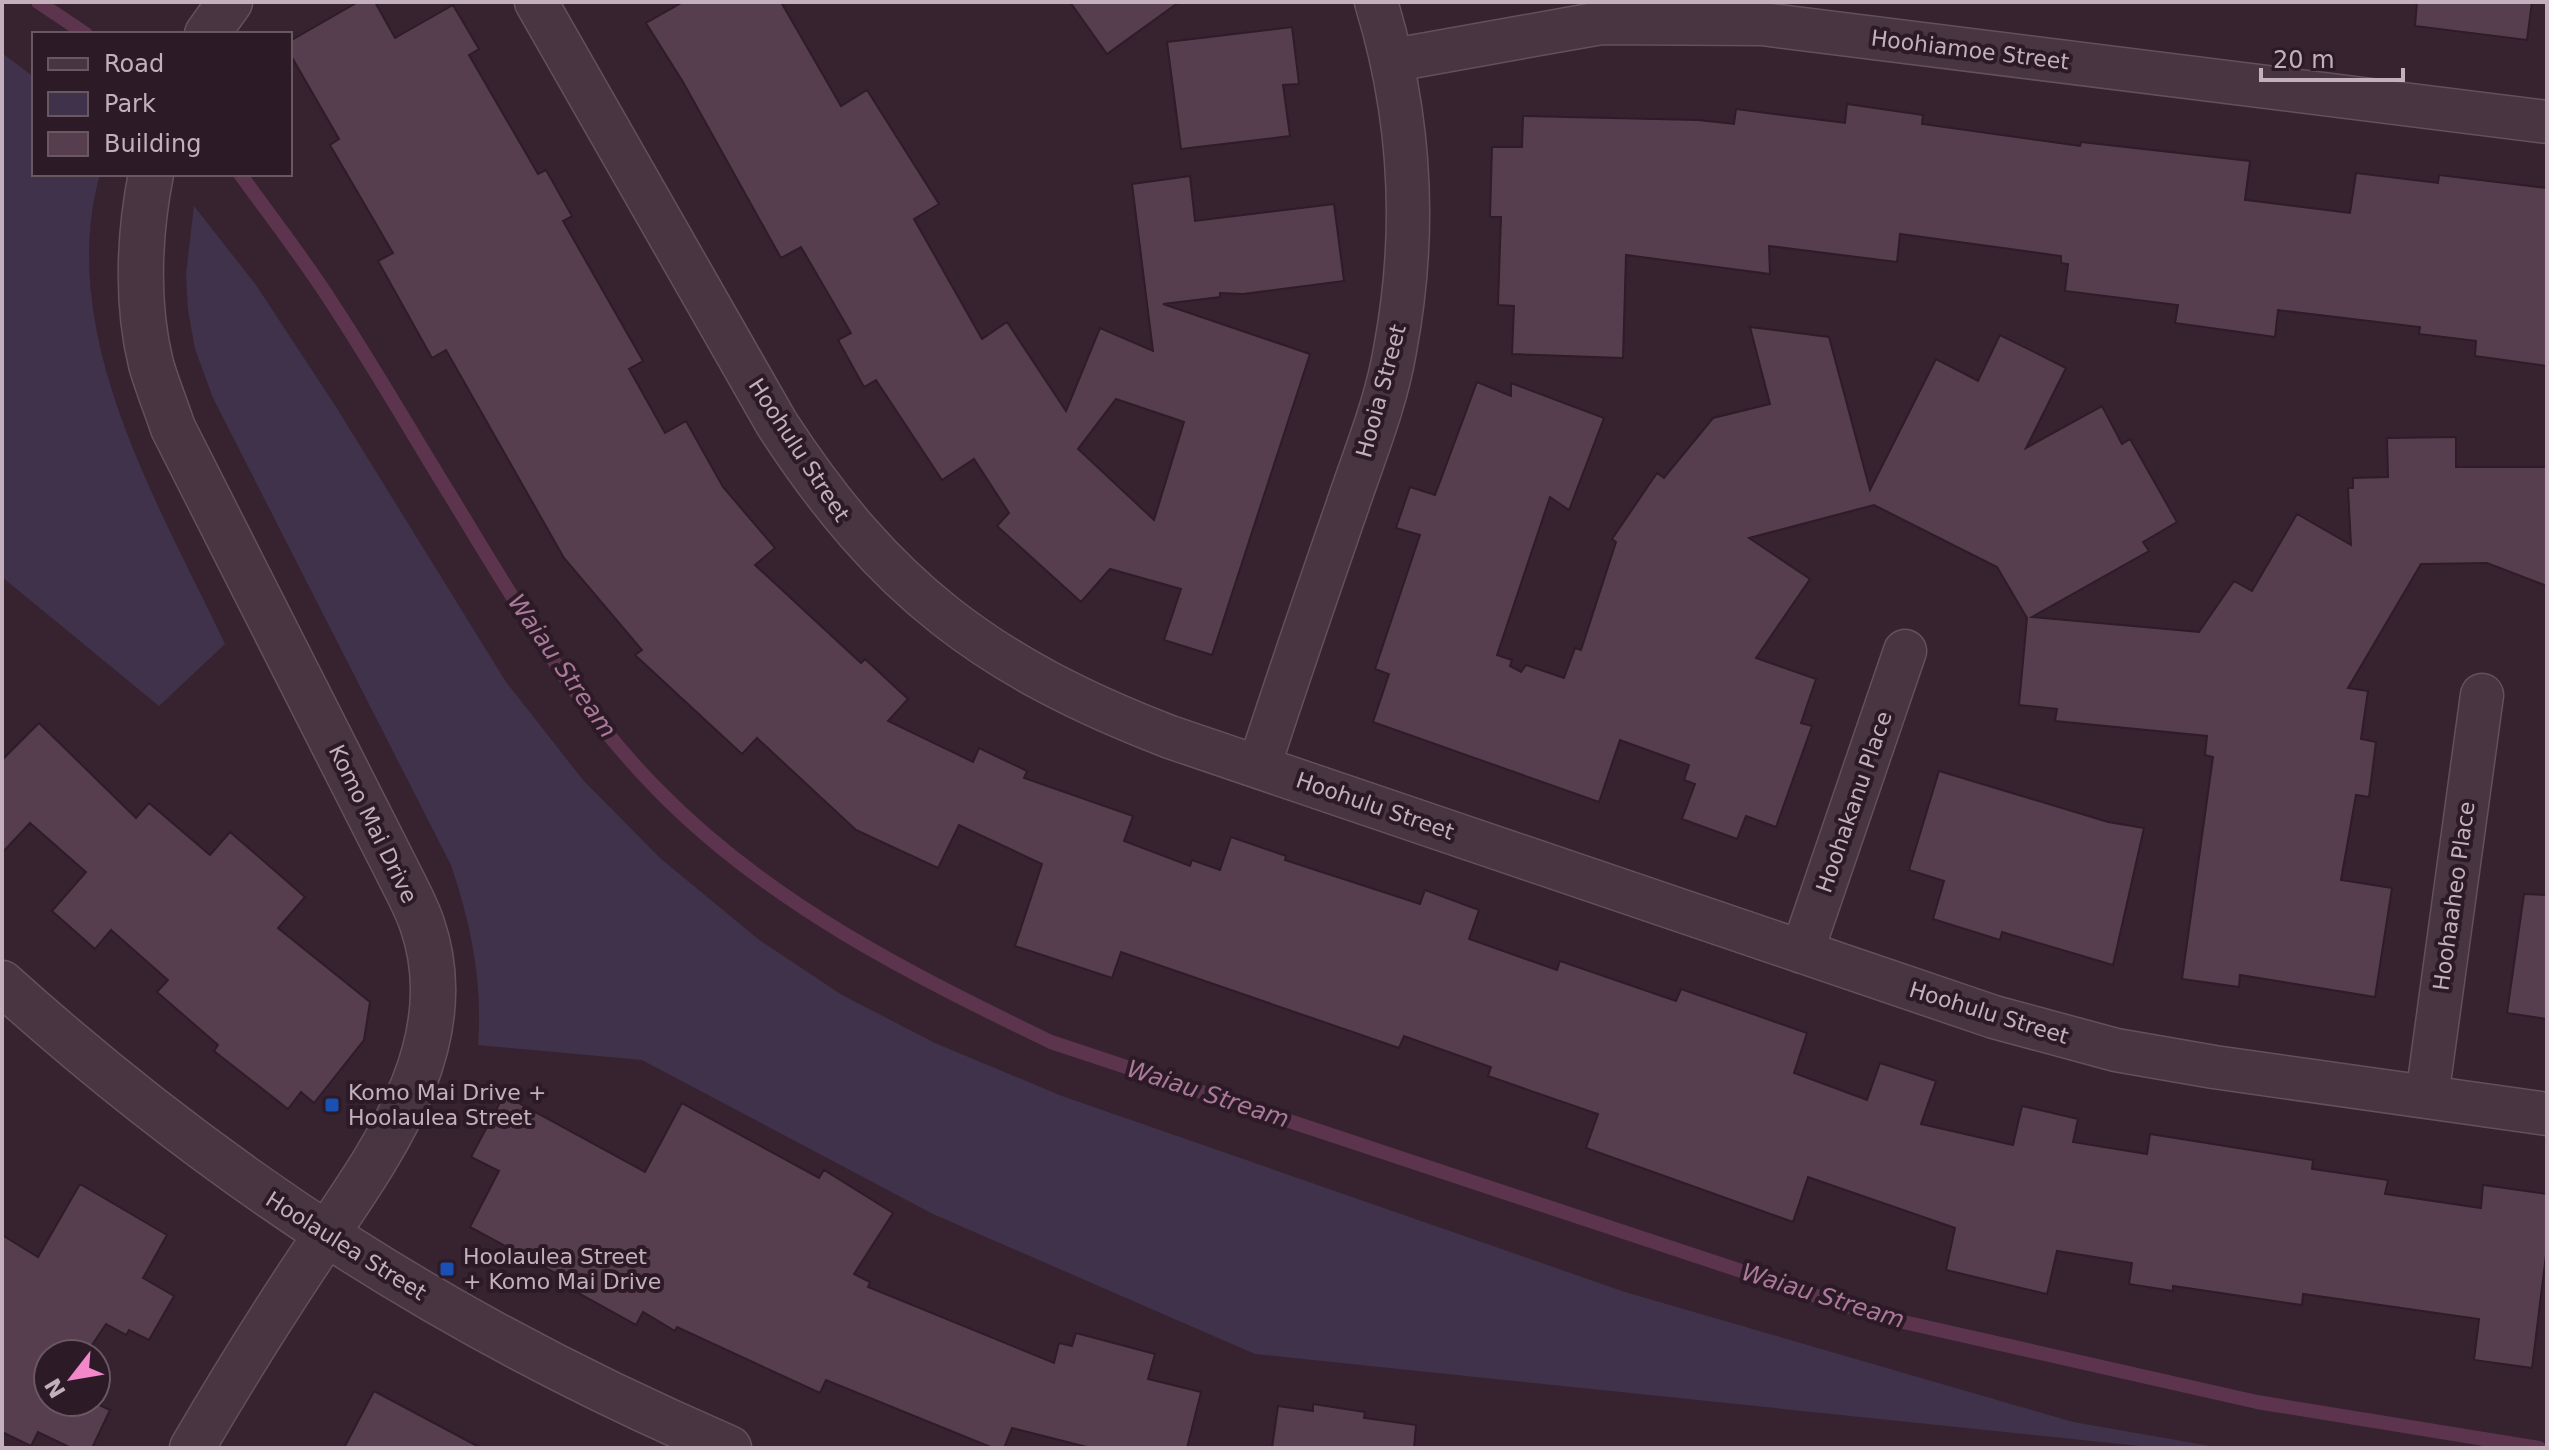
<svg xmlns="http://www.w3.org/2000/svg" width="2549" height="1450" viewBox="0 0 2549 1450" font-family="'DejaVu Sans',sans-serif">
  <rect width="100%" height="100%" fill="#372230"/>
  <path fill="#40324a" d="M2,53L34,77V174H100C55,335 159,504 225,644L159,706L2,577Z
    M194,206L256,285L336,407L506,682L583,780L660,858L758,939L842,995L935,1043L1062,1096L1625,1292L2073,1422L2222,1448H2159L1255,1354L933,1214L642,1060L478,1045C483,983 471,924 451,865L213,398L195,349L188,310L186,274Z"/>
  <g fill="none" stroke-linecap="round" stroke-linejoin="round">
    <path stroke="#5c344e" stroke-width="14" d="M38,2L86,34
      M240,174C271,217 304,259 332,303C372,364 409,428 447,490C511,594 571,702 657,789C768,903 910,974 1051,1042L1877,1316L2257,1402L2539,1448"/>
  </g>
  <path fill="#573e4f" stroke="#2e1c28" stroke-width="2" fill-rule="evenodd" d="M358,2H375L395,38L453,5L479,49L469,55L538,174L546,170L572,216L563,221L643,361L629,369L665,433L686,421L723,487L775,548L755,565L861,663L865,659L908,699L888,721L973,762L979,748L1027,771L1024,778L1133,816L1124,841L1190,866L1192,860L1220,870L1231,837L1286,856L1285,860L1420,904L1425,890L1479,910L1469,939L1557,970L1560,961L1676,1001L1681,989L1807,1033L1794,1073L1867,1100L1880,1063L1936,1081L1921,1124L2013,1145L2022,1106L2078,1119L2073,1142L2147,1154L2150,1134L2313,1160L2312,1169L2388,1180L2385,1194L2481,1208L2483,1185L2547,1194V1247L2532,1368L2474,1360L2479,1319L2303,1294L2302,1305L2173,1286V1291L2129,1284L2132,1263L2057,1251L2047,1294L1946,1270L1955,1228L1808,1177L1793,1222L1586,1148L1598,1114L1488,1076L1491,1067L1404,1036L1399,1048L1121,952L1112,978L1015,946L1042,864L959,825L938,868L856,830L757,738L742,754L635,655L642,650L564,558L446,350L432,358L378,261L393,253L330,145L339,139L290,54V41Z
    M683,2H781L841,106L867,90L939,204L914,219L982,339L1007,322L1066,411L1100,328L1153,351L1132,184L1190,176L1195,221L1334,204L1344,281L1243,294L1220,293V297L1163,304L1310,354L1212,655L1164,640L1181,589L1110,569L1081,602L997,526L1009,513L974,459L942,480L876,380L864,387L838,340L851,333L801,247L781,258L683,82L646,23ZM1116,399L1184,422L1154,520L1078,449Z
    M1070,2H1179L1107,54Z
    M2417,2H2532L2527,40L2415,26Z
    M1292,27L1299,84L1283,85L1290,136L1181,149L1167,42Z
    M1847,104L1923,115L1922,124L2080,146L2081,142L2250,161L2245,200L2350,213L2356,173L2438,183L2439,175L2547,188V366L2475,356L2476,341L2419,334L2420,327L2278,310L2275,337L2175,323L2178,305L2065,291L2068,264L2061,263V256L1900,234L1897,262L1769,246L1770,274L1626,255L1623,358L1512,354L1514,306L1498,305L1501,217H1490L1492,147H1522L1523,116L1698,120L1734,124L1736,109L1845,123Z
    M1750,327L1829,337L1870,490L1936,359L1978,381L2000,335L2066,368L2026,448L2102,406L2122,444L2130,439L2177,522L2143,542L2149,551L2032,617L2199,632L2234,581L2252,591L2297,514L2351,545L2348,488H2353V478L2388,477L2387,438L2456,437V467H2547V586L2487,563L2421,564L2348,688L2368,691L2361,739L2376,742L2369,797L2356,795L2341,880L2392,888L2375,997L2240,975L2239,987L2182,979L2213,757L2205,755L2207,736L2055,721L2057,709L2019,705L2027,618L1997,567L1874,505L1749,538L1810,579L1756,658L1816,679L1801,723L1812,726L1776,827L1746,816L1737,839L1682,819L1695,784L1684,780L1689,765L1620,740L1599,802L1373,722L1389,674L1375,669L1420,535L1396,528L1410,487L1435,495L1477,382L1511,396V383L1604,418L1569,510L1550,497L1497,655L1512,660L1510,666L1521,672L1526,665L1564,678L1575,648L1581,650L1616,542L1612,539L1657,473L1664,478L1713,418L1770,404Z
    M39,723L136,818L149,803L210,855L230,832L305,897L278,928L370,1002L364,1040L314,1103L301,1092L288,1109L214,1051L218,1045L157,992L168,980L111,930L95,949L52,911L86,872L30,823L2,853V760Z
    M1939,771L2108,822L2144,828L2113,965L2002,932L2000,940L1933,919L1944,881L1909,870Z
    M2524,894L2547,895V1019L2507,1013Z
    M504,1095L645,1172L682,1103L819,1178L824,1170L893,1213L854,1274L870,1282L868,1287L1054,1363L1059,1343L1072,1346L1076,1333L1155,1354L1148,1379L1201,1392L1187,1448H1091L1012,1428L1004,1448H993L826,1380L820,1393L677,1327L675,1331L643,1312L636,1325L569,1288L572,1282L470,1227L499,1171L471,1157Z
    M80,1184L167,1235L143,1278L174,1296L149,1340L129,1330L126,1335L106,1324L86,1354H48V1402H93L110,1410L92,1448H71L38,1432L31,1446L2,1432V1235L38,1257Z
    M374,1391L481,1448H344Z
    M1313,1404L1365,1412L1364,1418L1416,1425L1414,1448H1272L1278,1406L1313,1411Z"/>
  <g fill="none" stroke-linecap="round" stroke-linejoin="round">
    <g stroke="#62505c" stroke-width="45">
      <path id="minor" d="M536,2L777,424C884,589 988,667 1170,737L1994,1017L2116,1050L2214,1067L2547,1114
        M1394,60L1601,23L1762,24L2547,122
        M1259,767C1287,680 1317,594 1347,507C1364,456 1386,404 1395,350C1417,233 1411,116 1376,2
        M1802,952L1905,651
        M2427,1097L2482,695"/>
    </g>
    <g stroke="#62505c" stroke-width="47">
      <path id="tertiary" d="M207,34L230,2
        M151,174C139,234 136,304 151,364C157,385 166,407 173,428L402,880C409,894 417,909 422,924C465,1047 375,1161 311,1257C269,1320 230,1383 192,1448
        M2,983C224,1183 454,1330 729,1448"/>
    </g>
    <use href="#minor" stroke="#483541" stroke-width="42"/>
    <use href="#tertiary" stroke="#483541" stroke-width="44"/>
  </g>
  <g fill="#1a4fb4" stroke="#2c1b26" stroke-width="3">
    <rect x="324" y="1097" width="16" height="16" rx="4"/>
    <rect x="439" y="1261" width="16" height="16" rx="4"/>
  </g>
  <g text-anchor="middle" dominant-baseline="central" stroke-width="8" stroke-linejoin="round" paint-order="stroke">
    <g font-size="22" fill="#c4b0bc" stroke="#2c1b26">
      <text transform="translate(1970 50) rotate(7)">Hoohiamoe Street</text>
      <text transform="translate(1381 391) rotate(-75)">Hooia Street</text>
      <text transform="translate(799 450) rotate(57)">Hoohulu Street</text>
      <text transform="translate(1854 802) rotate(-71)">Hoohakanu Place</text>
      <text transform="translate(1375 806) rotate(19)">Hoohulu Street</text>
      <text transform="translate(373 824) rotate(64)">Komo Mai Drive</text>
      <text transform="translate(2454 896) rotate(-82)">Hoohaaheo Place</text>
      <text transform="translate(1989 1013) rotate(17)">Hoohulu Street</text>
      <text transform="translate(346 1246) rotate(32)">Hoolaulea Street</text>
    </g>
    <g font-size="22" fill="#c4b0bc" stroke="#2c1b26" text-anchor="start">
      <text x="348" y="1092">Komo Mai Drive +<tspan x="348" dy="25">Hoolaulea Street</tspan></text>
      <text x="463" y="1256">Hoolaulea Street<tspan x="463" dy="25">+ Komo Mai Drive</tspan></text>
    </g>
    <g font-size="24" font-style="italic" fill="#ab799a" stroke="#2c1b26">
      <text transform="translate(562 666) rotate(55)">Waiau Stream</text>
      <text transform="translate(1208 1094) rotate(18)">Waiau Stream</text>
      <text transform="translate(1823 1296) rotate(17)">Waiau Stream</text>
    </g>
  </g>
  <rect width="2549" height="1450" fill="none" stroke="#c4b0bc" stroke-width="8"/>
  <rect x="32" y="32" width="260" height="144" fill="#2c1b26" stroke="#695762" stroke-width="2"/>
  <rect x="48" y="58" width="40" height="12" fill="#483541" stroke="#695762" stroke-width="2"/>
  <text x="104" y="72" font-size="24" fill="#c4b0bc">Road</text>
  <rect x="48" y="92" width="40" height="24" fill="#40324a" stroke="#695762" stroke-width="2"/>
  <text x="104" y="112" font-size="24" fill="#c4b0bc">Park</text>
  <rect x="48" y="132" width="40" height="24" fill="#573e4f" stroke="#695762" stroke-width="2"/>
  <text x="104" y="152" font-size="24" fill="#c4b0bc">Building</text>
  <g transform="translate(72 1378) rotate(239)"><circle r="38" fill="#2c1b26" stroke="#695762" stroke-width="2"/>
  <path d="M0-6L14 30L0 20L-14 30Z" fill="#f287c9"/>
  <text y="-12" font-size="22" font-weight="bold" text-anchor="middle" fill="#c4b0bc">N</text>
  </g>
  <path d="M2261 68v12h142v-12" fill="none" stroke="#c4b0bc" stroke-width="4"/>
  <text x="2273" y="68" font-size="24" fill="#c4b0bc" stroke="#2c1b26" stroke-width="6" paint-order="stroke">20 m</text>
</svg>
